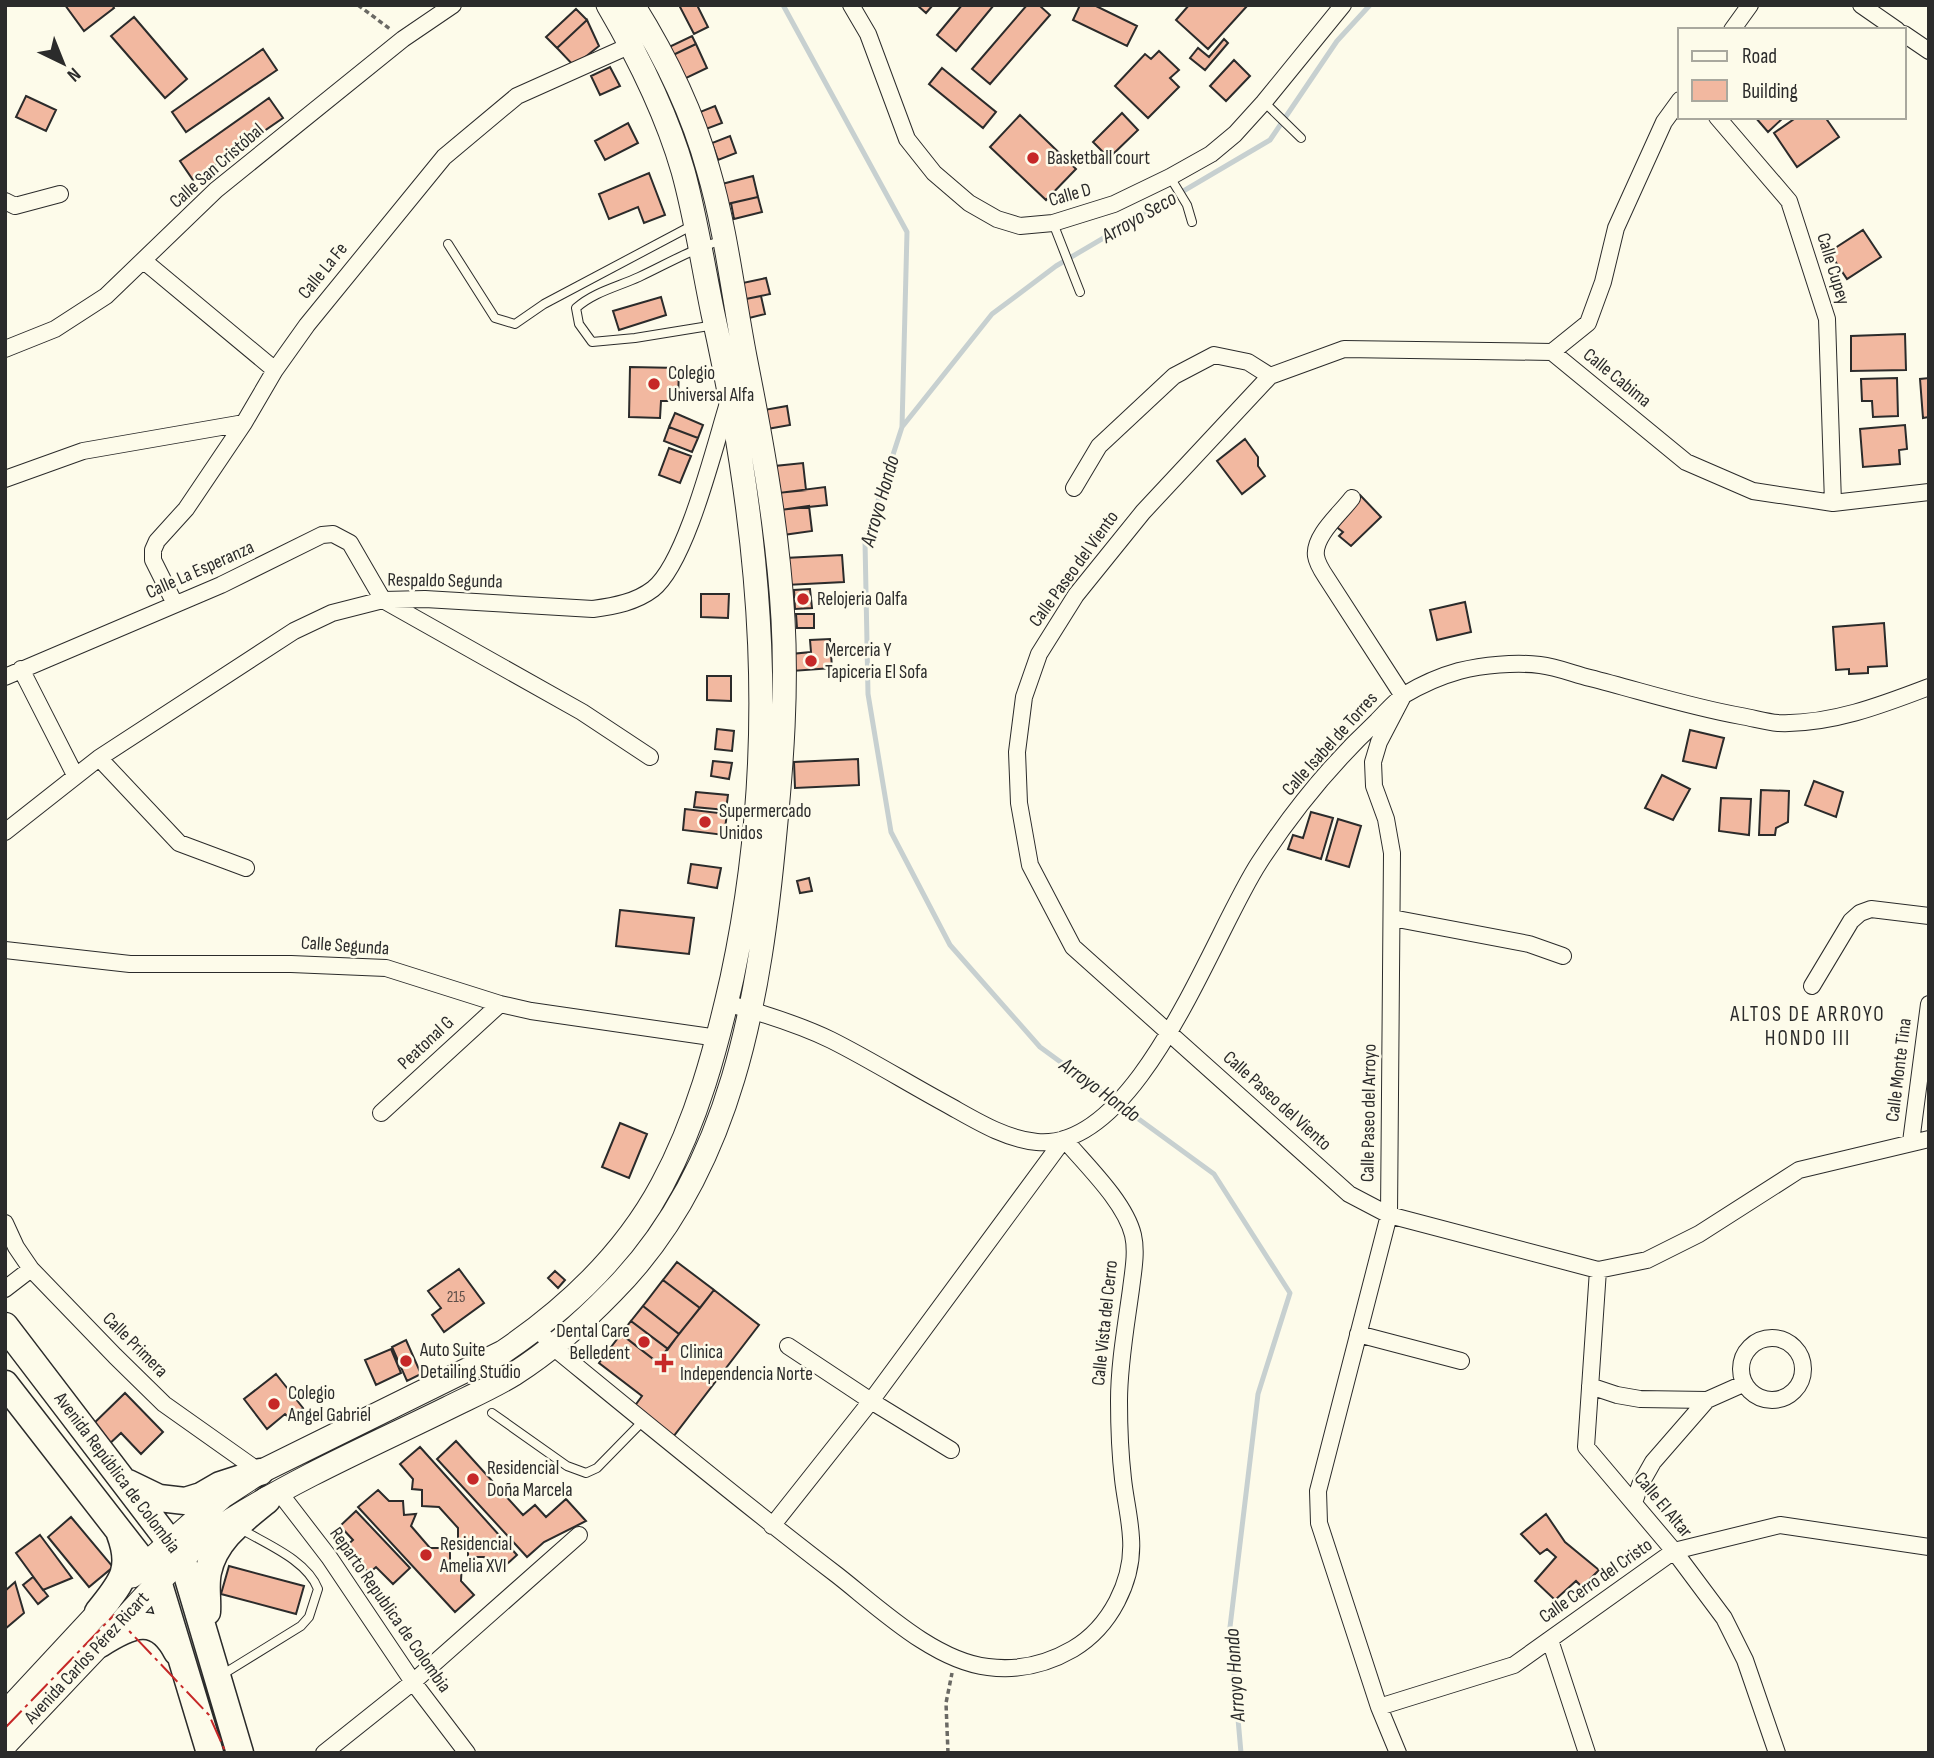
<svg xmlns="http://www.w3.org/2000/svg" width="1934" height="1758" viewBox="0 0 1934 1758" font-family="'Sofia Sans Condensed',sans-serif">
  <rect width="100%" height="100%" fill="#fdfbea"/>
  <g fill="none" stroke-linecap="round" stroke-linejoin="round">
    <path stroke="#c7d0d0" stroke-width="5" d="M783,5L907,232L902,427L865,541L868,694L891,832L950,945L1040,1047L1214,1174L1290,1293L1258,1394L1230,1627L1241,1753
      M902,427L992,314L1056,266L1270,140L1337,41L1370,5"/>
  </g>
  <path fill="#f2b8a0" stroke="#2b2b2b" stroke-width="2" d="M65,5H112L114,8L84,31Z
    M679,5H697L708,27L694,34Z
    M917,5H933L926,13Z
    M962,5H994L956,51L937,35Z
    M1027,5H1039L1050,15L990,84L972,69Z
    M1080,5H1094L1137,26L1127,46L1073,20Z
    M1189,5H1248L1208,49L1176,20Z
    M576,9L587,20L557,48L546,37Z
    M134,17L187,79L165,98L111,36Z
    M587,20L599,46L574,66L557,48Z
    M692,36L696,44L671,56L667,48Z
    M1224,39L1228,43L1205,70L1190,58L1198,48L1209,57Z
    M696,44L707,68L682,80L671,56Z
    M263,49L277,70L186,132L172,112Z
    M1159,51L1179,70L1170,78L1179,87L1148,118L1115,86L1145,54L1151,59Z
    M1234,60L1250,76L1226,101L1210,86Z
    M610,67L620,86L600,95L591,76Z
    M942,68L996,112L983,128L929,84Z
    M26,96L56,110L46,131L16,117Z
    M269,98L283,118L193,180L180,161Z
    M715,106L722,123L706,129L700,112Z
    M1122,113L1138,130L1109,158L1093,142Z
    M1020,115L1076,169L1046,200L990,147Z
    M1755,117H1784L1768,132Z
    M1797,117H1825L1839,137L1797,167L1774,133Z
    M628,123L638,143L605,160L595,141Z
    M730,136L736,153L718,160L712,143Z
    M649,173L665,215L644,223L638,207L609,219L599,194Z
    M753,176L758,197L723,205L718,185Z
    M758,197L762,212L734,219L731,203Z
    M1863,230L1881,257L1847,279L1829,252Z
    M766,278L770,294L741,300L738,284Z
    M761,296L765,314L745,319L741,300Z
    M661,297L666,315L619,330L613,311Z
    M1905,334L1906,370L1851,371V336Z
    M630,367L679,368L678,401H661L660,418L629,417Z
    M1897,378L1898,416L1873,417L1872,401H1862L1861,379Z
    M1929,378V417L1923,418L1920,379Z
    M787,406L790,425L767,429L764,410Z
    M675,413L703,425L698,438L669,427Z
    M1905,425L1907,449L1899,450L1900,464L1863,467L1860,429Z
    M669,427L698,438L692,452L664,441Z
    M1245,439L1258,457V466L1265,476L1242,494L1217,461Z
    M669,448L691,456L680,483L659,475Z
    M803,463L806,490L778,493L775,466Z
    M825,487L827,505L780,510L778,493Z
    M1360,495L1381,517L1351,546L1339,536L1343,532L1334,525Z
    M809,506L812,531L783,535L780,510Z
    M842,555L844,582L786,585L785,558Z
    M810,589L812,608L795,609L794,590Z
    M701,594H729L728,618L701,617Z
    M1465,602L1471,632L1437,640L1430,610Z
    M796,614H814V628H797Z
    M1884,623L1887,666L1868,667V673L1849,674V669L1836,670L1833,627Z
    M830,639L832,668L792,671L791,654L811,652L810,640Z
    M707,676H731V701L707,700Z
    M717,729L734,731L732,751L715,749Z
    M1690,730L1724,738L1716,768L1683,761Z
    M858,759L859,785L795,788L794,762Z
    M713,761L732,763L729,779L711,776Z
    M1662,775L1690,789L1673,820L1645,808Z
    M1814,781L1843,792L1836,817L1805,805Z
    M1761,790L1789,791L1788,822L1776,828L1775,835H1759Z
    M696,792L728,795L726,810L694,807Z
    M1721,798L1751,799L1749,835L1719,831Z
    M685,809L727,814L724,835L683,830Z
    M1311,812L1333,818L1321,859L1288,849L1293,835L1303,838Z
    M1338,819L1361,826L1349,867L1326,860Z
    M691,864L721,868L717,888L688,883Z
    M809,878L812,891L800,893L797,881Z
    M620,910L694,918L689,954L616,946Z
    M620,1123L647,1134L629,1178L602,1167Z
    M677,1262L714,1290L700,1308L663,1280Z
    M459,1269L484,1303L444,1332L432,1315L441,1308L428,1291Z
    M555,1271L565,1280L558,1288L548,1278Z
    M663,1280L700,1308L679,1334L643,1306Z
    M714,1290L759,1325L673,1437L634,1407L642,1396L599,1363L621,1334L657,1362Z
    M643,1306L679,1334L668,1349L631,1321Z
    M631,1321L668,1349L657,1362L621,1334Z
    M406,1340L421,1374L407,1381L392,1347Z
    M391,1349L401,1373L376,1385L365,1360Z
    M276,1374L303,1408L290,1419L285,1414L267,1429L244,1399Z
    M125,1393L163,1432L141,1454L121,1433L106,1447L89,1428Z
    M456,1441L523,1515L535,1505L546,1517L566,1499L586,1521L544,1542L527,1557L437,1459Z
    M420,1447L517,1555L498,1572L484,1557H468V1540H458V1528L439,1507L422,1506V1490L412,1489L413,1479L400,1464Z
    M378,1490L389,1501H403L404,1515L416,1514L411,1526L430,1548H450V1561L462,1562L461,1581L474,1595L455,1612L358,1507Z
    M356,1511L410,1568L393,1584L376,1567L369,1573L345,1547L353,1540L340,1526Z
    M1546,1514L1565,1542L1599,1570L1582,1587L1576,1581L1555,1600L1535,1581L1556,1557L1547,1549L1540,1554L1521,1534Z
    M71,1517L113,1567L89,1587L48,1537Z
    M40,1535L72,1578L43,1590L16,1553Z
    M229,1566L304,1586L296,1614L221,1594Z
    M33,1577L48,1596L38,1604L23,1585Z
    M15,1582L24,1613L5,1629V1591Z"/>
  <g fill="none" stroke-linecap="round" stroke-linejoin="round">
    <g stroke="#2b2b2b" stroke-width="10">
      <path id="service" d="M1264,102L1301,138
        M1170,177L1187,205L1192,222
        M1053,223L1080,292
        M448,244L495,318L515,324L544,304L693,225
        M715,325L635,338L592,342L579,324L576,308C594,292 617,287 639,277C667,264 693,248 724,240
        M492,1413L567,1466L586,1473L597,1468L643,1421
        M220,1676L301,1626L309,1617L318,1589C307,1560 266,1544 241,1529"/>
    </g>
    <g stroke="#2b2b2b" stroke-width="18">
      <path id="minor" d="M851,5L868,34L907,139L934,173L969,203L997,219L1020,226L1053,223L1114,204L1170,177L1211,154L1235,134L1264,102L1343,5
        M1861,5L1897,30
        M1732,30L1750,5
        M1904,34L1929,51
        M1680,100L1664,122L1616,228L1603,282L1588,323L1552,352L1686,462L1753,491L1833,503L1929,492
        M1717,117L1789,201L1827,319L1833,503
        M5,201L15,206L60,194
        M144,261L275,370
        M5,349L55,329L106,296L216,190L403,39L453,5
        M1552,352L1344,349L1270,376L1143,512L1076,595L1039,654L1024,697L1017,752L1019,803L1030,865L1073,947L1349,1194L1389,1215L1598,1270L1647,1260L1699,1234L1799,1170L1929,1139
        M5,479L83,451L244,423
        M1074,488L1099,446L1174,376L1214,355L1248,362L1270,376
        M1352,498C1341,513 1313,536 1316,556C1317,563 1322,571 1326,577L1403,696L1379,742L1373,762L1374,786L1386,819L1392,853L1389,1215L1318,1491L1319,1523L1379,1707L1398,1753
        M175,604L153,560V550L157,541L186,509L244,423L275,370L307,325L444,157L517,96L631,45
        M21,669L75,775
        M5,677L221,585L322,535L333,534L350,543L383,600L582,712L650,757
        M99,758L179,843L246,868
        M5,832L99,758L294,631L332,613L383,600L425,599L593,609C615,606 636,602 653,589C687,562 715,444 729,400
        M1392,918L1529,944L1563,956
        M5,950L130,964H291L386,968L500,1004L531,1011L718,1038
        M1812,986L1851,921L1860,913L1871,909L1929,916
        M726,1003C762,1013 798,1024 831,1040C871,1060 909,1084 948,1105C975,1120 1005,1139 1037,1142C1139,1151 1213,933 1259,863C1292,812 1332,763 1377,721C1386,712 1394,702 1404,695C1419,686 1441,676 1459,671C1483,665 1515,662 1540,665C1557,667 1574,674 1590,678C1641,691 1690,707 1741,716C1753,718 1766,722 1778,723C1830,725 1882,705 1929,687
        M381,1113L500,1004
        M1911,1142L1929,1004
        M5,1223L16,1247L31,1269L115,1356L164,1404L260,1472
        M1598,1270L1586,1447L1674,1551L1724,1618L1745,1660L1777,1753
        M5,1289L31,1269
        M538,1329L553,1347C647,1424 740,1501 837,1575C878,1607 934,1661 988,1667C1018,1671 1047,1664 1073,1649C1110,1627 1134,1581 1131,1538C1130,1518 1125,1498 1123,1479C1120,1453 1119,1427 1119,1401C1119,1364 1126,1326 1131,1289C1133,1272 1137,1252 1133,1235C1125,1202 1086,1165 1064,1139
        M1358,1334L1461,1361
        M1741 1369a31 31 0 1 1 62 0a31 31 0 1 1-62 0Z
        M788,1346L871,1401L951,1450
        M1590,1386L1617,1395L1640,1399L1707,1400
        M279,1492L329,1557L413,1682L467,1753
        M1634,1503L1640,1485L1653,1462L1707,1400L1743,1384
        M772,1526L871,1401L1064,1139
        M1550,1640L1587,1753
        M1379,1707L1514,1665L1674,1551L1780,1525L1929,1547
        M324,1753L413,1682L579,1535"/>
    </g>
    <g stroke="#2b2b2b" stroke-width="25">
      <path id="secondary" d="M132,1576L222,1497L260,1472L503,1352C568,1308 625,1254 662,1185C697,1120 716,1049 732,978C781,750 763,539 713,314C703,266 696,218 683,171C666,112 639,58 608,5
        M5,1713L109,1601
        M5,1745C42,1706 78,1667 115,1629C151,1589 186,1550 231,1520C299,1477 375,1444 448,1408C470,1397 493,1387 514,1374C550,1351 582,1323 612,1292C733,1171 760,995 775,832C782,761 787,690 783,619C778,531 762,443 745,357C733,294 726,230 708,169C692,111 665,56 633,5"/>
    </g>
    <g stroke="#2b2b2b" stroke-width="29">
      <path id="primary" d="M5,1326L182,1558L240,1753
        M5,1384L158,1581L210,1753
        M128,1483L159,1498L185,1501L201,1496L220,1485L260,1472
        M98,1612C120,1584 134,1571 120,1534
        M207,1612C208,1599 205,1585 208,1572C215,1539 243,1520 267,1500
        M100,1644C130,1625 156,1612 177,1652"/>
    </g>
    <path stroke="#6a6964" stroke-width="3.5" stroke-dasharray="5 3.5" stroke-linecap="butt" d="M358,5L390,29
      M948,1753L946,1703L952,1673"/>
    <use href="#service" stroke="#fdfbea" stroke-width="8"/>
    <use href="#minor" stroke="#fdfbea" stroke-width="16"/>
    <use href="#secondary" stroke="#fdfbea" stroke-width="23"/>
    <use href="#primary" stroke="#fdfbea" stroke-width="26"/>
    <path stroke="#c62828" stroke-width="2" stroke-dasharray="24 5 3.5 5" stroke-linecap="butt" d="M5,1728L114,1615L209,1715L226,1753"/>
  </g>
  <g fill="#c62828" stroke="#fdfbea" stroke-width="2.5">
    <circle cx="1033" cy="158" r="7"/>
    <circle cx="654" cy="384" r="7"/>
    <circle cx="803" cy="599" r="7"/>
    <circle cx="811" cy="661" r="7"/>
    <circle cx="705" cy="822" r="7"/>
    <circle cx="644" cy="1342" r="7"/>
    <circle cx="406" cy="1361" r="7"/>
    <path d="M660.5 1352.5h7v7h7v7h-7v7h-7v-7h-7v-7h7z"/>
    <circle cx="274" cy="1404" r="7"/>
    <circle cx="473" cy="1479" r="7"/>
    <circle cx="426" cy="1555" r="7"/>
  </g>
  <g text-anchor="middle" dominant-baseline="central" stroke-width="5" stroke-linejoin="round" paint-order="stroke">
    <g font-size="16" fill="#5d4e48">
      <text x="456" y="1297">215</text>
    </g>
    <g font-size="19" fill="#2b2b2b" stroke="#fdfbea" text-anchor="start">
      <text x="1047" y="158">Basketball court</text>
      <text x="668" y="373">Colegio<tspan x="668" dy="22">Universal Alfa</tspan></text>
      <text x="817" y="599">Relojeria Oalfa</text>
      <text x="825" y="650">Merceria Y<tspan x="825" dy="22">Tapiceria El Sofa</tspan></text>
      <text x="719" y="811">Supermercado<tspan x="719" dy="22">Unidos</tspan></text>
      <text x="630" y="1331" text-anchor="end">Dental Care<tspan x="630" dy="22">Belledent</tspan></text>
      <text x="420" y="1350">Auto Suite<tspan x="420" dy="22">Detailing Studio</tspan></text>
      <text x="680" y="1352">Clinica<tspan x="680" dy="22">Independencia Norte</tspan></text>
      <text x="288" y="1393">Colegio<tspan x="288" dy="22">Angel Gabriel</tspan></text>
      <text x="487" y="1468">Residencial<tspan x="487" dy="22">Doña Marcela</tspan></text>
      <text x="440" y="1544">Residencial<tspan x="440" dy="22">Amelia XVI</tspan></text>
    </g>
    <g font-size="19" fill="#2b2b2b" stroke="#fdfbea">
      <text transform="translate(217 166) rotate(-41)">Calle San Cristóbal</text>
      <text transform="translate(1070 195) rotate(-16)">Calle D</text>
      <text transform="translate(1833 269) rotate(73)">Calle Cupey</text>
      <text transform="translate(323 271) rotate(-51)">Calle La Fe</text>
      <text transform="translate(1617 378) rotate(39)">Calle Cabima</text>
      <text transform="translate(1074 569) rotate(-54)">Calle Paseo del Viento</text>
      <text transform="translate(200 570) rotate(-24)">Calle La Esperanza</text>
      <text transform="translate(445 581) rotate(1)">Respaldo Segunda</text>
      <text transform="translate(1330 744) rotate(-48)">Calle Isabel de Torres</text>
      <text transform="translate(345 946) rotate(4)">Calle Segunda</text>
      <text transform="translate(426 1043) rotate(-43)">Peatonal G</text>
      <text transform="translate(1899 1070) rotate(-83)">Calle Monte Tina</text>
      <text transform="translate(1277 1101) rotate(42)">Calle Paseo del Viento</text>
      <text transform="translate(1369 1113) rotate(-89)">Calle Paseo del Arroyo</text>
      <text transform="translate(1105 1323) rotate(-84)">Calle Vista del Cerro</text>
      <text transform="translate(135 1345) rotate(45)">Calle Primera</text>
      <text transform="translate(117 1473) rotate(53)">Avenida República de Colombia</text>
      <text transform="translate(1663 1505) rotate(50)">Calle El Altar</text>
      <text transform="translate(1596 1581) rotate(-35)">Calle Cerro del Cristo</text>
      <text transform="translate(390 1610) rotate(55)">Reparto Republica de Colombia</text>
      <text transform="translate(87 1658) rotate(-47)">Avenida Carlos Pérez Ricart</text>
    </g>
    <g font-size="21" font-style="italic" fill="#2b2b2b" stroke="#fdfbea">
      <text transform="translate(1139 217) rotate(-30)">Arroyo Seco</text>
      <text transform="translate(880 501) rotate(-74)">Arroyo Hondo</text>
      <text transform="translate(1100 1090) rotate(36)">Arroyo Hondo</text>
      <text transform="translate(1235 1675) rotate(-94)">Arroyo Hondo</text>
    </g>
    <g font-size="21" letter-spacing="2" fill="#2b2b2b" stroke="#fdfbea">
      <text x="1808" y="1014">ALTOS DE ARROYO<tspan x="1808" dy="24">HONDO III</tspan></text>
    </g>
  </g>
  <rect width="1934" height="1758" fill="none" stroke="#2b2b2b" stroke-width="14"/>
  <rect x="1678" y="28" width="228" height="91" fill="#fdfbea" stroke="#a9a89e" stroke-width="2"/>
  <rect x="1692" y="51" width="35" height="10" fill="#fdfbea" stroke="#a9a89e" stroke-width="2"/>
  <text x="1742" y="63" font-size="21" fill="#2b2b2b">Road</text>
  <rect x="1692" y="80" width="35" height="21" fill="#f2b8a0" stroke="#a9a89e" stroke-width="2"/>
  <text x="1742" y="98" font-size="21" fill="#2b2b2b">Building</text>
  <g transform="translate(63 63) rotate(137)" stroke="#fdfbea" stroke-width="5" paint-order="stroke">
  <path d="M0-5L12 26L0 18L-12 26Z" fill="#2b2b2b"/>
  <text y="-10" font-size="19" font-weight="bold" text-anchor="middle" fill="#2b2b2b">N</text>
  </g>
</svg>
